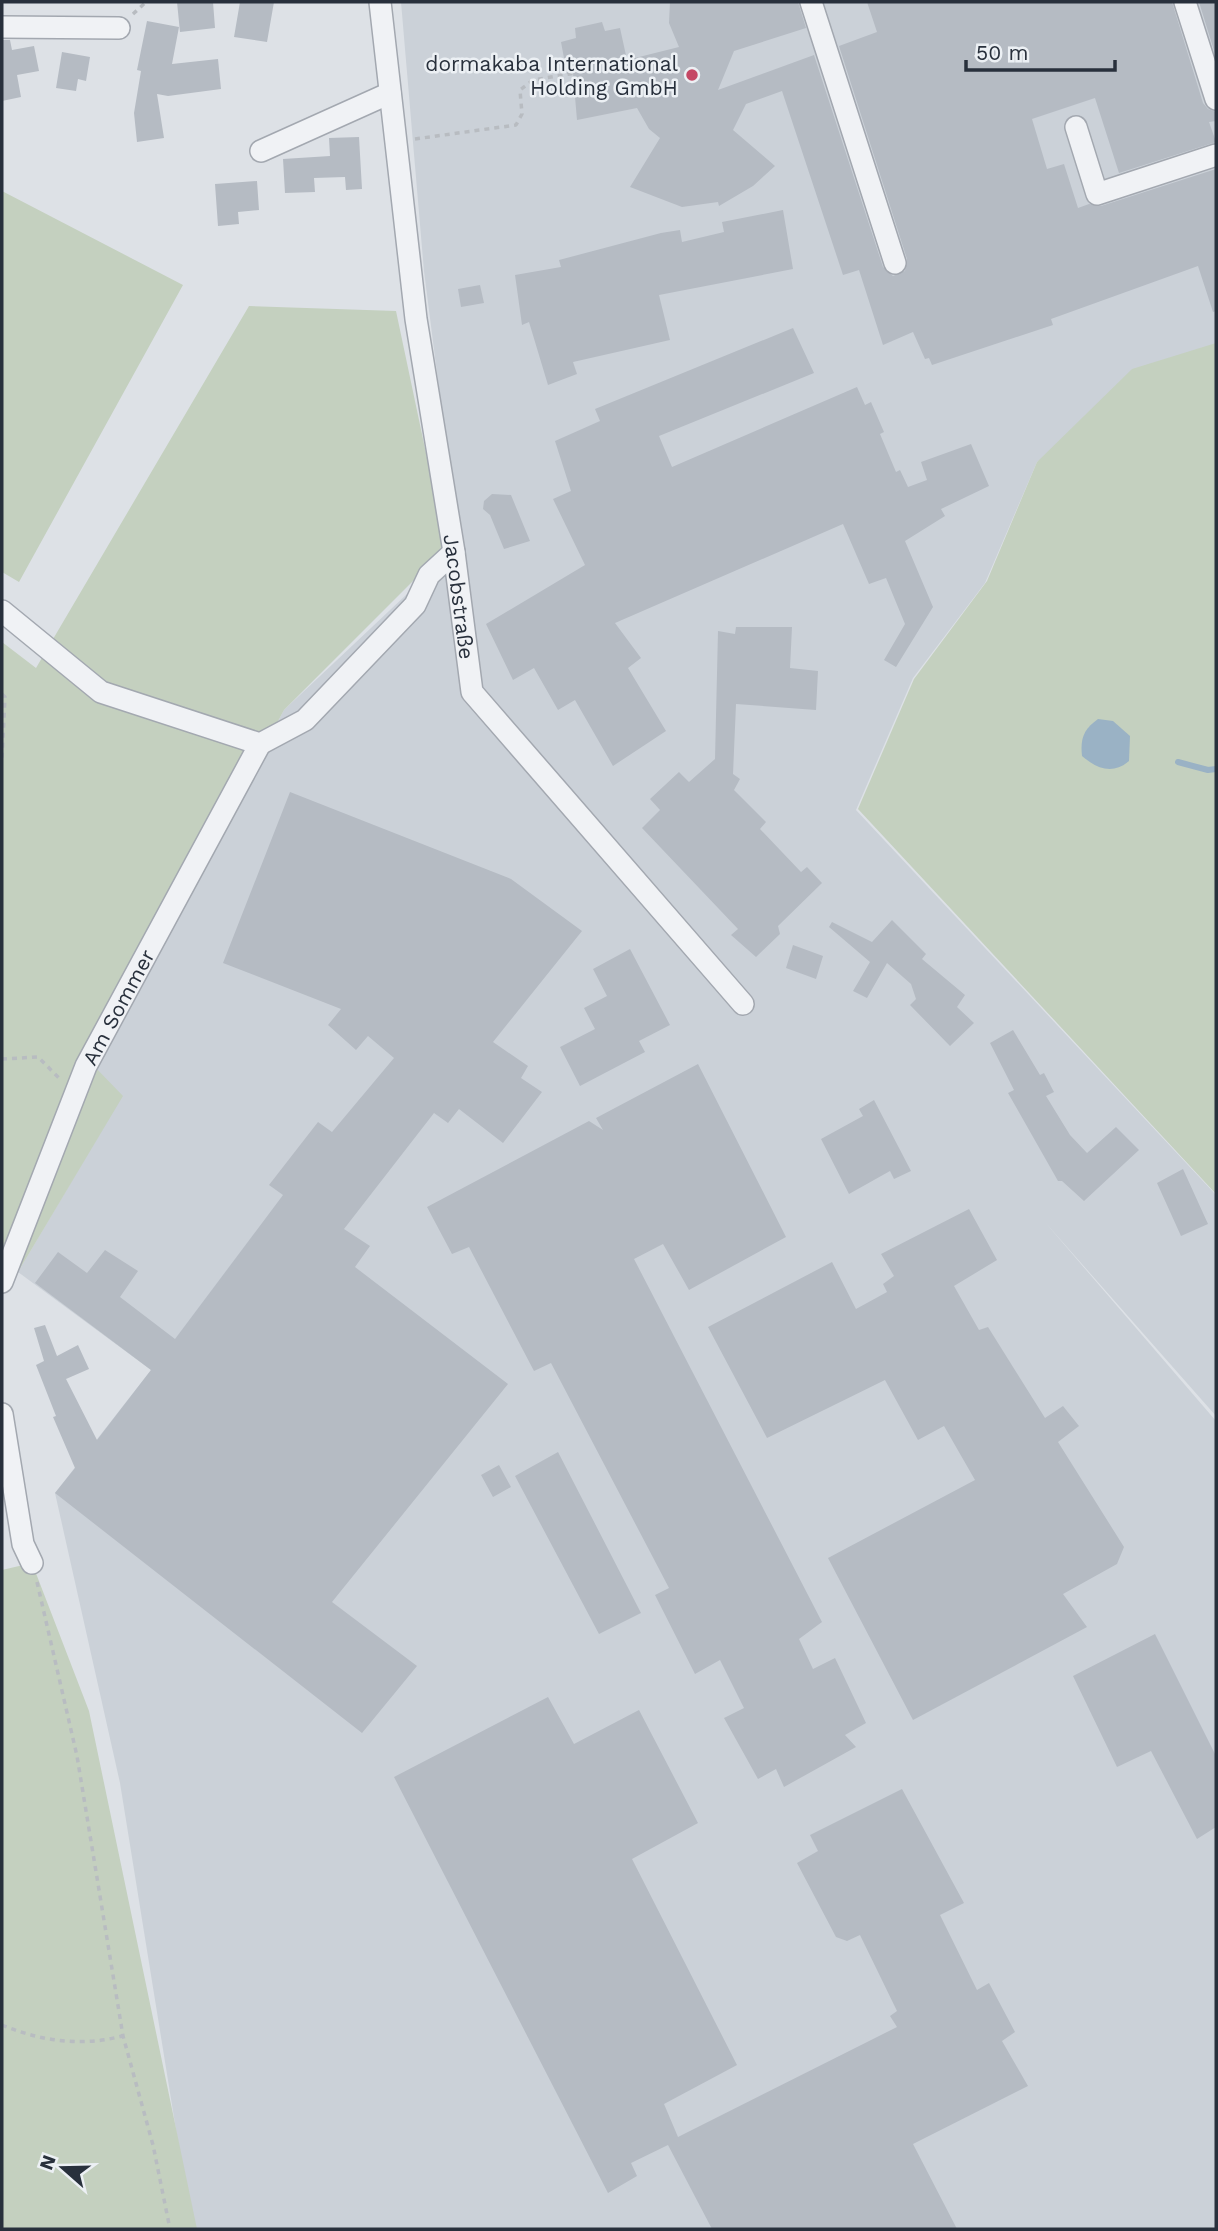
<svg xmlns="http://www.w3.org/2000/svg" width="1218" height="2231" viewBox="0 0 1218 2231" font-family="'Work Sans',sans-serif">
  <rect width="100%" height="100%" fill="#dde1e6"/>
  <path fill="#cbd1d8" d="M401,2H1216V343L1037,462L985,583L913,678L856,810L1216,1195V1416L1044,1221L1216,1421V2229H192L120,1783L55,1493L151,1370L18,1272L122,1096L93,1066L284,710L459,545L424,271Z"/>
  <path fill="#c4d0bf" d="M2,191L183,285L19,582L2,572Z
    M249,306L396,311L446,548L284,710L93,1065L123,1096L18,1272L2,1291V642L36,668Z
    M1216,343V1194L858,809L914,679L987,581L1037,462L1132,369Z
    M32,1563L89,1711L197,2229H2V1570Z"/>
  <path fill="#9ab2c5" d="M1098,719L1113,721L1130,736L1129,761C1113,775 1097,769 1082,756C1080,738 1084,729 1098,719Z"/>
  <g fill="none" stroke-linecap="round" stroke-linejoin="round">
    <path stroke="#9ab2c5" stroke-width="6" d="M1178,762L1208,770L1216,769"/>
  </g>
  <path fill="#b5bbc3" d="M177,2H213L215,28L180,32Z
    M240,2H274L267,42L234,37Z
    M670,2H798L806,28L734,51L718,90L814,55L883,267L893,276L905,271L907,259L839,46L877,32L867,2H1172L1203,103L1208,109L1216,112V121L1209,122L1216,142L1119,173L1095,98L1032,119L1047,169L1064,164L1078,208L1089,204L1101,206L1216,169V311L1213,312L1198,266L1051,319L1053,325L932,365L929,358L925,359L913,332L883,345L859,270L843,275L782,91L746,104L733,130L775,166L753,186L719,206L718,202L682,207L630,187L660,138L649,129L637,108L577,120L573,73L567,74L561,42L576,38L575,28L602,22L605,31L620,28L627,60L679,47L669,23Z
    M1199,2H1216V57Z
    M147,21L179,27L172,64L218,59L221,89L168,96L157,94L164,138L137,142L134,113L141,71L137,70Z
    M2,40H10L12,50L34,46L39,71L17,75L21,97L2,101Z
    M62,52L90,57L86,81L78,79L76,91L56,88Z
    M359,137L362,189L346,190L345,177L314,178L315,192L285,193L283,159L330,156L329,138Z
    M257,181L259,210L238,212L239,224L218,226L215,184Z
    M783,210L793,269L659,295L670,340L573,362L577,374L548,385L529,322L522,325L515,275L561,267L559,260L661,233L680,230L682,242L724,232L722,222Z
    M480,285L484,303L461,307L458,289Z
    M793,328L814,373L659,436L672,467L857,387L865,405L871,402L884,432L880,434L896,472L900,470L908,487L927,480L921,462L971,444L989,486L941,509L945,516L905,541L933,607L896,667L884,660L905,624L886,578L869,584L843,524L615,623L641,658L628,668L666,731L613,766L575,700L558,710L534,668L513,680L486,624L585,565L553,499L571,491L555,441L600,421L595,409Z
    M492,494L511,495L530,541L504,549L490,515L483,509L484,501Z
    M736,627H792L790,668L818,671L816,710L736,704L733,774L740,779L734,790L766,822L760,829L801,872L807,867L822,883L778,926L780,934L756,957L731,935L738,929L642,828L660,810L650,799L679,772L689,782L715,759L718,631L735,634Z
    M290,792L511,879L582,931L493,1042L528,1066L521,1078L542,1092L503,1143L459,1109L448,1123L434,1113L344,1229L370,1246L355,1267L508,1384L332,1602L417,1666L362,1733L55,1493L75,1468L53,1417L56,1416L36,1365L44,1361L34,1328L45,1325L57,1356L78,1345L89,1369L66,1379L97,1440L151,1370L35,1283L58,1252L87,1273L105,1250L138,1271L120,1297L175,1339L283,1195L269,1185L318,1122L332,1132L394,1058L368,1036L356,1050L328,1025L341,1009L223,963Z
    M892,920L926,954L922,959L965,995L957,1007L974,1023L950,1046L910,1005L916,999L911,984L887,963L867,998L853,991L870,962L829,927L832,922L872,942Z
    M793,945L823,956L816,979L786,968Z
    M630,949L670,1025L639,1041L645,1052L580,1086L560,1047L595,1029L584,1008L607,996L593,969Z
    M1013,1030L1040,1075L1044,1073L1054,1092L1046,1096L1070,1135L1087,1153L1116,1127L1139,1150L1084,1201L1062,1181H1058L1008,1093L1014,1090L990,1043Z
    M698,1064L786,1237L689,1290L663,1244L634,1259L822,1622L799,1639L813,1669L835,1658L866,1723L845,1735L856,1747L784,1787L776,1769L758,1779L724,1718L744,1708L720,1660L695,1674L655,1595L669,1588L551,1363L534,1371L469,1247L452,1254L427,1207L589,1121L603,1130L596,1118Z
    M874,1100L911,1171L894,1179L890,1171L849,1194L821,1139L863,1116L859,1109Z
    M1183,1169L1208,1224L1181,1236L1157,1183Z
    M969,1209L997,1260L954,1286L979,1330L988,1327L1045,1418L1063,1406L1079,1426L1058,1442L1124,1547L1117,1564L1063,1594L1087,1627L913,1720L828,1558L975,1480L944,1426L918,1440L885,1380L767,1438L708,1327L832,1262L856,1309L887,1292L883,1284L894,1276L881,1254Z
    M558,1452L641,1613L599,1634L515,1476Z
    M499,1465L511,1487L493,1497L481,1475Z
    M1155,1634L1216,1756V1827L1197,1839L1151,1751L1117,1767L1073,1676Z
    M548,1697L574,1744L639,1710L698,1823L632,1859L737,2065L664,2104L678,2137L897,2027L890,2016L897,2011L860,1935L847,1941L836,1937L797,1863L818,1851L810,1835L902,1789L964,1903L940,1915L977,1990L989,1983L1015,2032L1002,2041L1028,2086L913,2144L957,2229H712L668,2145L631,2163L637,2176L608,2193L394,1777Z"/>
  <g fill="none" stroke-linecap="round" stroke-linejoin="round">
    <g stroke="#a3a8b0" stroke-width="24">
      <g id="minor">
        <path id="s1" d="M380,2L416,319L454,552L472,692L743,1004"/>
        <path d="M811,2L895,263"/>
        <path d="M1185,2L1216,99"/>
        <path d="M2,27L119,28"/>
        <path d="M1076,127L1097,194L1216,155"/>
        <path d="M261,151L390,93"/>
        <path d="M2,611L101,692L260,744L305,720L415,605L429,575L454,552"/>
        <path id="s2" d="M2,1282L86,1066L260,744"/>
        <path d="M2,1414L23,1544L32,1563"/>
      </g>
    </g>
    <path stroke="#b8bcc1" stroke-width="3.5" stroke-dasharray="5 5" stroke-linecap="butt" d="M133,14L146,2
      M415,139L516,125L522,114L520,90L533,80L575,73
      M2,694L5,697L2,760
      M2,1059L38,1057L60,1079
      M37,1582L77,1756L123,2036L153,2145L170,2229
      M2,2025C40,2041 82,2047 122,2036"/>
    <use href="#minor" stroke="#f0f2f5" stroke-width="21"/>
  </g>
  <circle fill="#c54865" stroke="#ecf0f4" stroke-width="2.5" cx="692" cy="75" r="7"/>
  <g text-anchor="middle" dominant-baseline="central" stroke-width="5" stroke-linejoin="round" paint-order="stroke">
    <g font-size="21" fill="#28303c" stroke="#ecf0f4" text-anchor="end">
      <text x="678" y="63">dormakaba International<tspan x="678" dy="24">Holding GmbH</tspan></text>
    </g>
    <g font-size="21" fill="#28303c" stroke="#ecf0f4">
      <text stroke="none"><textPath href="#s1" startOffset="600">Jacobstraße</textPath></text>
      <text stroke="none"><textPath href="#s2" startOffset="299">Am Sommer</textPath></text>
    </g>
  </g>
  <rect width="1218" height="2231" fill="none" stroke="#28303c" stroke-width="7"/>
  <g transform="translate(63 2168) rotate(290)" stroke="#ecf0f4" stroke-width="5" paint-order="stroke">
  <path d="M0-5L12 26L0 18L-12 26Z" fill="#28303c"/>
  <text y="-10" font-size="19" font-weight="bold" text-anchor="middle" fill="#28303c">N</text>
  </g>
  <path d="M966 60v10h149v-10" fill="none" stroke="#28303c" stroke-width="3.5"/>
  <text x="976" y="60" font-size="21" fill="#28303c" stroke="#ecf0f4" stroke-width="5" paint-order="stroke">50 m</text>
</svg>
